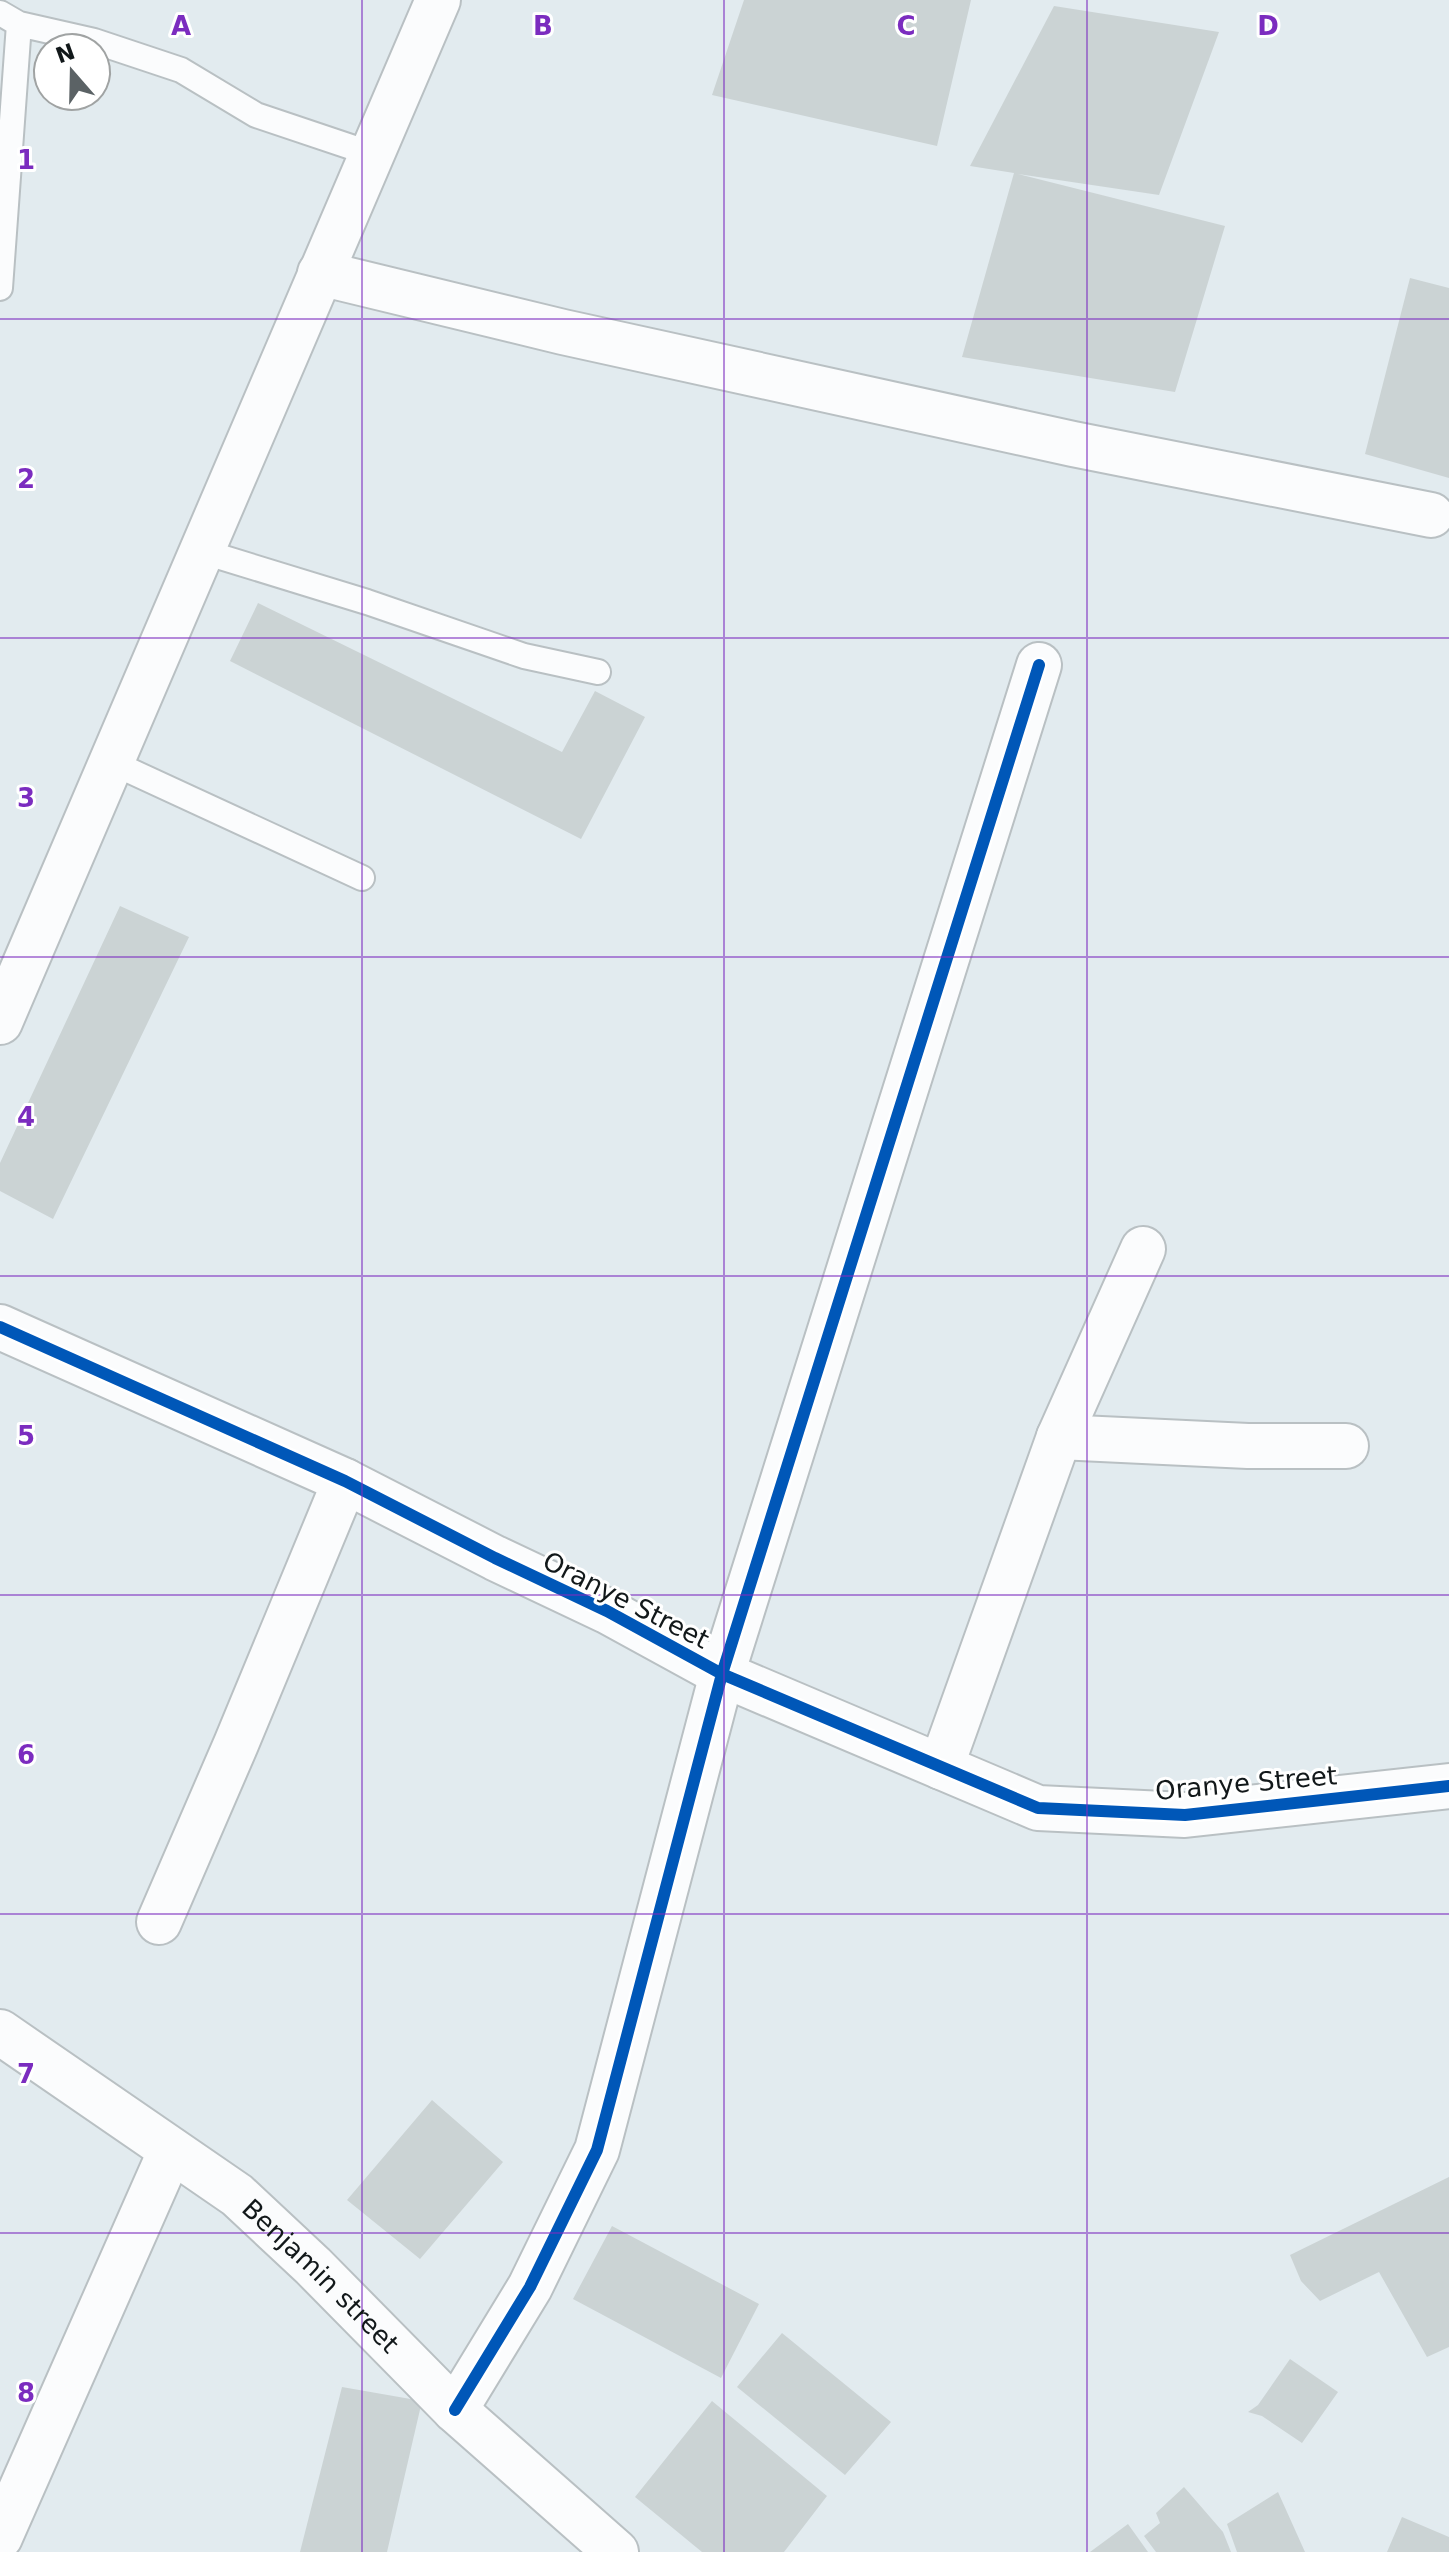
<svg xmlns="http://www.w3.org/2000/svg" width="1449" height="2552" viewBox="0 0 1449 2552" font-family="'DejaVu Sans',sans-serif">
  <rect width="100%" height="100%" fill="#e2ebef"/>
  <path fill="#cbd3d4" d="M744,0H971L937,146L712,95Z
    M1054,6L1219,32L1159,195L1018,174L1225,226L1175,392L962,357L1014,173L970,166Z
    M1410,278L1449,288V478L1365,454Z
    M258,603L562,752L595,691L645,717L581,839L230,661Z
    M120,906L189,937L53,1219L0,1191V1163Z
    M432,2100L503,2162L420,2259L347,2200Z
    M1449,2177V2347L1427,2357L1379,2272L1320,2301L1301,2281L1290,2255Z
    M612,2226L759,2304L721,2378L573,2299Z
    M782,2333L891,2422L845,2475L737,2387Z
    M1290,2359L1338,2392L1302,2443L1262,2416L1248,2412L1258,2405Z
    M342,2387L422,2401L387,2552H300Z
    M712,2401L827,2496L784,2552H702L635,2497Z
    M1184,2487L1223,2532L1231,2552H1156L1144,2536L1160,2523L1156,2513Z
    M1278,2492L1305,2552H1237L1227,2524Z
    M1402,2517L1449,2537V2552H1387Z
    M1128,2524L1148,2552H1090Z"/>
  <g fill="none" stroke-linecap="round" stroke-linejoin="round">
    <g stroke="#b9c0c3" stroke-width="28">
      <path id="service" d="M0,13L19,24L94,41L181,70L256,115L372,154
        M0,288L19,24
        M201,551L367,602L524,656L598,672
        M111,762L362,878"/>
    </g>
    <g stroke="#b9c0c3" stroke-width="48">
      <g id="minor">
        <path d="M320,273L563,332L1073,444L1431,515"/>
        <path d="M0,1022L438,0"/>
        <path d="M0,1327L345,1481L495,1558L607,1611L722,1674L1038,1808L1185,1815L1449,1786"/>
        <path d="M1059,1437L1248,1446H1346"/>
        <path d="M941,1767L1059,1437L1143,1249"/>
        <path d="M159,1922L236,1744L345,1481"/>
        <path id="s1" d="M0,2032L237,2195L313,2266L455,2410L616,2552"/>
        <path d="M455,2410L530,2287L597,2150L722,1674L1039,665"/>
        <path d="M0,2537L171,2150"/>
      </g>
    </g>
    <use href="#service" stroke="#fbfcfd" stroke-width="24"/>
    <use href="#minor" stroke="#fbfcfd" stroke-width="44"/>
    <g stroke="#fff" stroke-width="17">
      <path id="cycleway" d="M0,1327L345,1481L495,1558L607,1611L722,1674L1038,1808L1185,1815L1449,1786
        M455,2410L530,2287L597,2150L722,1674L1039,665"/>
    </g>
    <use href="#cycleway" stroke="#0057b8" stroke-width="12"/>
  </g>
  <path fill="none" stroke="#7b2cbf" stroke-width="2" stroke-opacity="0.55" d="M362,0V2552M724,0V2552M1087,0V2552M0,319H1449M0,638H1449M0,957H1449M0,1276H1449M0,1595H1449M0,1914H1449M0,2233H1449"/>
  <g text-anchor="middle" dominant-baseline="central" stroke-width="6" stroke-linejoin="round" paint-order="stroke">
    <g font-size="26" fill="#12181a" stroke="#fff">
      <text transform="translate(626 1600) rotate(27)">Oranye Street</text>
      <text transform="translate(1246 1783) rotate(-5)">Oranye Street</text>
      <text stroke="none"><textPath href="#s1" startOffset="404">Benjamin street</textPath></text>
    </g>
  </g>
  <g font-size="26" text-anchor="middle" font-weight="bold" fill="#7b2cbf" stroke="#fff" stroke-width="6" stroke-linejoin="round" paint-order="stroke">
    <text x="181" y="35">A</text>
    <text x="543" y="35">B</text>
    <text x="906" y="35">C</text>
    <text x="1268" y="35">D</text>
    <text x="26" y="169">1</text>
    <text x="26" y="488">2</text>
    <text x="26" y="807">3</text>
    <text x="26" y="1126">4</text>
    <text x="26" y="1445">5</text>
    <text x="26" y="1764">6</text>
    <text x="26" y="2083">7</text>
    <text x="26" y="2402">8</text>
  </g>
  <g transform="translate(72 72) rotate(340)"><circle r="38" fill="#ffffff" stroke="#a0a3a3" stroke-width="2"/>
  <path d="M0-6L14 30L0 20L-14 30Z" fill="#5b6265"/>
  <text y="-12" font-size="22" font-weight="bold" text-anchor="middle" fill="#12181a">N</text>
  </g>
</svg>
